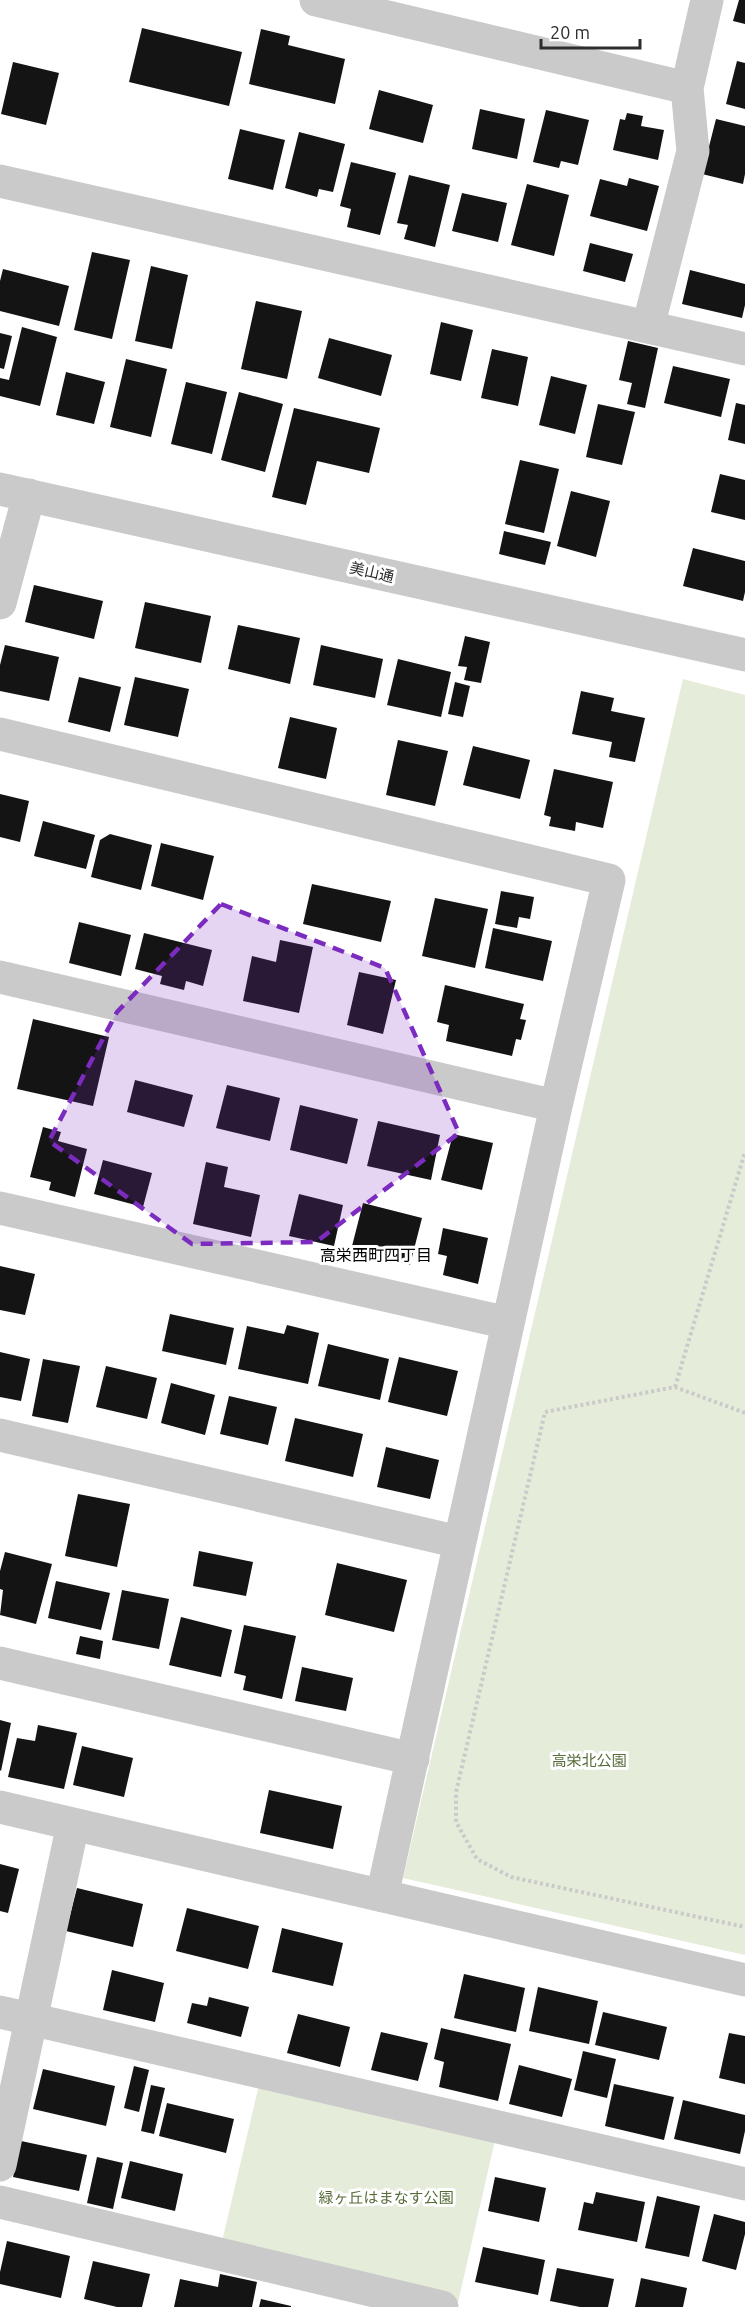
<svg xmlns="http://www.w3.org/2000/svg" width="745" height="2307" viewBox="0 0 745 2307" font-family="Ubuntu,'Noto Sans JP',sans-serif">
  <rect width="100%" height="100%" fill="#fff"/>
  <path fill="#e6ecda" d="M683,679L745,695V1955L403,1878Z
    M262,2072L498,2127L457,2307L219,2254Z"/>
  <path fill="#141414" d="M739,0H745V24L733,21Z
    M142,28L242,52L229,106L129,82Z
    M261,29L290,36L288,45L345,59L335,104L249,84Z
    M737,61L745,63V109L726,104Z
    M13,62L59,73L46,125L1,114Z
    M379,90L433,105L423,143L369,129Z
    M480,109L525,119L517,159L472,149Z
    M546,110L589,120L578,165L561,161L559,168L533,162Z
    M627,113L643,116L641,126L664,130L658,160L613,150L620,119L625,120Z
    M716,119L745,126V174L743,184L702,174Z
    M240,129L285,140L273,190L228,179Z
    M299,132L345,144L333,192L319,189L317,197L285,188Z
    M351,162L396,173L380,235L347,227L351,209L340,206Z
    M409,175L450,185L435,247L404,239L408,225L397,223Z
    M629,178L659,186L647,231L590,216L600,179L627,186Z
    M527,184L569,195L554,256L511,245Z
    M462,193L507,203L498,242L452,231Z
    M590,243L633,254L625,282L583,271Z
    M92,252L130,260L112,339L74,330Z
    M151,266L188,275L172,349L135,341Z
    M3,269L69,286L59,326L0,311V281Z
    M690,270L745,284V305L742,318L682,304Z
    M256,301L302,311L287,379L241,369Z
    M441,322L473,330L461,381L430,374Z
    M22,327L57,337L40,406L0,396V378L9,380Z
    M0,333L12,336L4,369L0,368Z
    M329,338L392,355L381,396L318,378Z
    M628,341L658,348L645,408L627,404L632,383L619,380Z
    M492,349L528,357L518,406L481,398Z
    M126,359L167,369L151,437L110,427Z
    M673,366L730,379L721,417L664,403Z
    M66,372L105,382L94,424L56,415Z
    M551,376L587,385L575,434L539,425Z
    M186,382L227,392L212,454L171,444Z
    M239,392L283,404L265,472L221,460Z
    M736,403L745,405V444L728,440Z
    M598,404L635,412L622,465L586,457Z
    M294,408L380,428L369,473L317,461L306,505L272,497Z
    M520,460L559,469L544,533L505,524Z
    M720,474L745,480V520L711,512Z
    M571,491L610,501L596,557L557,546Z
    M504,531L551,542L545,565L499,554Z
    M693,548L745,561V592L743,601L683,586Z
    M34,585L103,601L94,639L25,622Z
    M145,602L211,616L201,663L135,648Z
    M238,625L300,638L290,684L228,669Z
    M465,636L490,642L481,683L464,680L467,667L458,666Z
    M5,645L59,657L49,701L0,691V665Z
    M321,645L383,659L375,698L313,685Z
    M398,659L451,672L441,717L387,705Z
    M79,677L121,687L110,732L68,722Z
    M135,677L189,689L178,737L124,725Z
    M455,682L470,686L463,717L448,714Z
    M581,691L614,698L611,711L645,718L635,762L609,757L612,742L572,734Z
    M290,717L337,728L326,779L278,768Z
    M398,740L448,751L435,806L386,795Z
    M473,746L530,760L520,799L463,785Z
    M554,769L613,782L603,828L576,822L575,831L549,826L551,817L544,815Z
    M0,794L29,801L20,842L0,837Z
    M43,821L95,835L86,869L34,856Z
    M110,834L152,845L141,890L91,877L100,840Z
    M161,843L214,856L203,900L151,886Z
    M312,884L391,901L381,942L303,924Z
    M501,891L534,897L530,919L519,917L517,928L495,924Z
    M435,898L488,909L475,968L422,956Z
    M79,922L131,935L121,976L69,963Z
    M493,928L552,941L543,981L485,968Z
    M144,933L212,950L203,986L186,981L184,990L160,984L162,976L135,969Z
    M280,940L313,947L299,1013L243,1001L252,956L276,962Z
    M359,972L396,980L383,1034L347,1025Z
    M445,985L524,1004L520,1019L526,1020L521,1040L516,1039L512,1056L446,1041L449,1025L437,1022Z
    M33,1019L109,1037L93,1106L17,1089Z
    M135,1080L193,1095L184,1127L127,1112Z
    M227,1085L280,1098L270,1141L216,1128Z
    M300,1105L358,1119L347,1164L290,1150Z
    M378,1121L440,1135L431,1180L367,1166Z
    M43,1127L61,1132L58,1141L87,1149L75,1197L49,1190L51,1182L30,1177Z
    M453,1134L493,1143L482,1190L441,1180Z
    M103,1160L152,1173L143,1207L94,1194Z
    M206,1162L228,1167L224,1187L260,1195L251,1237L193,1224Z
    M299,1194L343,1205L334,1246L289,1236Z
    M363,1203L422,1218L410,1265L351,1250Z
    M443,1228L488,1238L478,1284L443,1275L447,1256L438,1254Z
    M0,1266L35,1274L25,1315L0,1310Z
    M170,1314L234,1328L226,1365L162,1351Z
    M287,1325L319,1333L308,1384L238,1369L247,1326L284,1334Z
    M328,1344L389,1359L380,1400L318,1386Z
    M0,1352L30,1359L21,1401L0,1397Z
    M399,1357L458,1371L447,1416L388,1402Z
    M43,1359L80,1366L68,1423L32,1416Z
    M106,1366L157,1378L147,1419L96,1407Z
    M171,1383L215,1395L205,1435L161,1423Z
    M229,1396L277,1407L268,1445L220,1434Z
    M295,1418L363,1434L353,1477L285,1461Z
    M386,1447L439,1460L430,1499L377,1487Z
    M78,1494L130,1504L117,1567L65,1556Z
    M199,1551L253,1562L246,1596L193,1586Z
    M5,1552L52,1564L36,1624L0,1615L3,1590L0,1589V1571Z
    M337,1563L407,1580L394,1632L325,1615Z
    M56,1581L110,1593L101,1630L48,1618Z
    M122,1590L169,1599L159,1649L112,1640Z
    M181,1617L232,1630L221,1677L169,1665Z
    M244,1625L296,1636L282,1699L243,1690L246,1676L234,1673Z
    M80,1636L103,1641L100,1659L76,1654Z
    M302,1667L353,1678L346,1711L295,1701Z
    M0,1720L11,1723L1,1771L0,1770Z
    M38,1725L77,1733L64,1789L8,1777L17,1738L35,1741Z
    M82,1746L133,1758L124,1797L73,1785Z
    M269,1790L342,1806L333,1849L260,1833Z
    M0,1864L19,1869L8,1913L0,1911Z
    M77,1888L143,1904L133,1947L66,1931Z
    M187,1908L259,1926L248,1969L176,1951Z
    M282,1928L343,1943L333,1986L272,1972Z
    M112,1970L164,1983L155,2022L103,2010Z
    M464,1974L525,1988L516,2032L454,2018Z
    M538,1987L598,2001L589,2044L529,2031Z
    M209,1997L249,2007L241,2037L187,2023L192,2003L207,2006Z
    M603,2012L667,2027L659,2060L595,2045Z
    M298,2014L350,2027L340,2067L287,2053Z
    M441,2028L511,2044L498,2101L439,2087L444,2062L434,2059Z
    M381,2032L428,2043L418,2081L371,2070Z
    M729,2033L745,2036V2084L719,2078Z
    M583,2051L616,2059L607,2098L574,2090Z
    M519,2065L572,2079L562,2117L509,2104Z
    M134,2066L149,2070L139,2112L124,2108Z
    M43,2069L115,2086L106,2126L33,2109Z
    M614,2084L674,2097L664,2140L605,2126Z
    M151,2085L165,2088L154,2134L141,2131Z
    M683,2100L745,2115V2131L740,2154L674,2139Z
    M167,2103L234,2119L226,2153L159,2136Z
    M21,2141L87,2155L79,2191L13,2177Z
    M97,2157L123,2163L113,2209L87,2203Z
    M130,2161L183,2174L175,2211L121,2198Z
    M495,2177L546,2188L539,2222L488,2211Z
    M596,2192L645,2202L637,2242L578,2230L584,2202L593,2204Z
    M657,2196L700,2206L689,2257L645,2248Z
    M714,2214L745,2222V2234L736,2270L702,2261Z
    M7,2241L70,2256L61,2298L0,2284V2272Z
    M483,2247L545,2260L538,2295L475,2282Z
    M93,2261L150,2274L142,2307H117L84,2299Z
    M557,2268L614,2279L608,2307H580L550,2301Z
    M220,2274L257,2282L252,2307H174L180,2279L218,2287Z
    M641,2278L687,2288L683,2307H635Z
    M261,2299L291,2306V2307H259Z"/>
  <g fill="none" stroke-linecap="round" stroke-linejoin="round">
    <path stroke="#cacaca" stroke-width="4" stroke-dasharray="3 3" stroke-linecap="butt" d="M675,1387L745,1152
      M745,1413L675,1387L545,1412L456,1792V1822L477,1859L511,1877L745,1927"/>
    <path stroke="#cacaca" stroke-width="33" d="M316,0L687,88
      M0,181L745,349
      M648,327L693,151L687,88L707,0
      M0,489L745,655
      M0,603L29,495
      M0,734L609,880L556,1106L382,1896
      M0,977L556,1106
      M0,1208L508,1323
      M0,1435L459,1542
      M0,1663L413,1759
      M0,1807L745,1980
      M0,2012L745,2184
      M0,2165L73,1824
      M0,2202L442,2307"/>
  </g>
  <path fill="#7b2cbf" fill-opacity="0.2" stroke="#7b2cbf" stroke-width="4.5" stroke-dasharray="12 8" stroke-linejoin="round" d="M221,904L385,968L459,1133L316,1242L192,1244L49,1141L117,1012Z"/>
  <g text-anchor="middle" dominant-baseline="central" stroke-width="6" stroke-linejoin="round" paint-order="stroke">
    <g font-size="15" fill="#2d2d2d" stroke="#fff">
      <text transform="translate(372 572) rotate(13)">美山通</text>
    </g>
    <g font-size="15" fill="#566c38" stroke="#fff">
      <text x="589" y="1760">高栄北公園</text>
      <text x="386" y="2197">緑ヶ丘はまなす公園</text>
    </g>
    <g font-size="16" fill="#000" stroke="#fff">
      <text x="376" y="1255">高栄西町四丁目</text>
    </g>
  </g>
  <path d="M541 39v9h99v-9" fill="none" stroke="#2d2d2d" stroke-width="3"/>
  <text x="550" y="39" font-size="18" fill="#2d2d2d" stroke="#ffffff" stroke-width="4.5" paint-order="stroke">20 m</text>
</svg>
